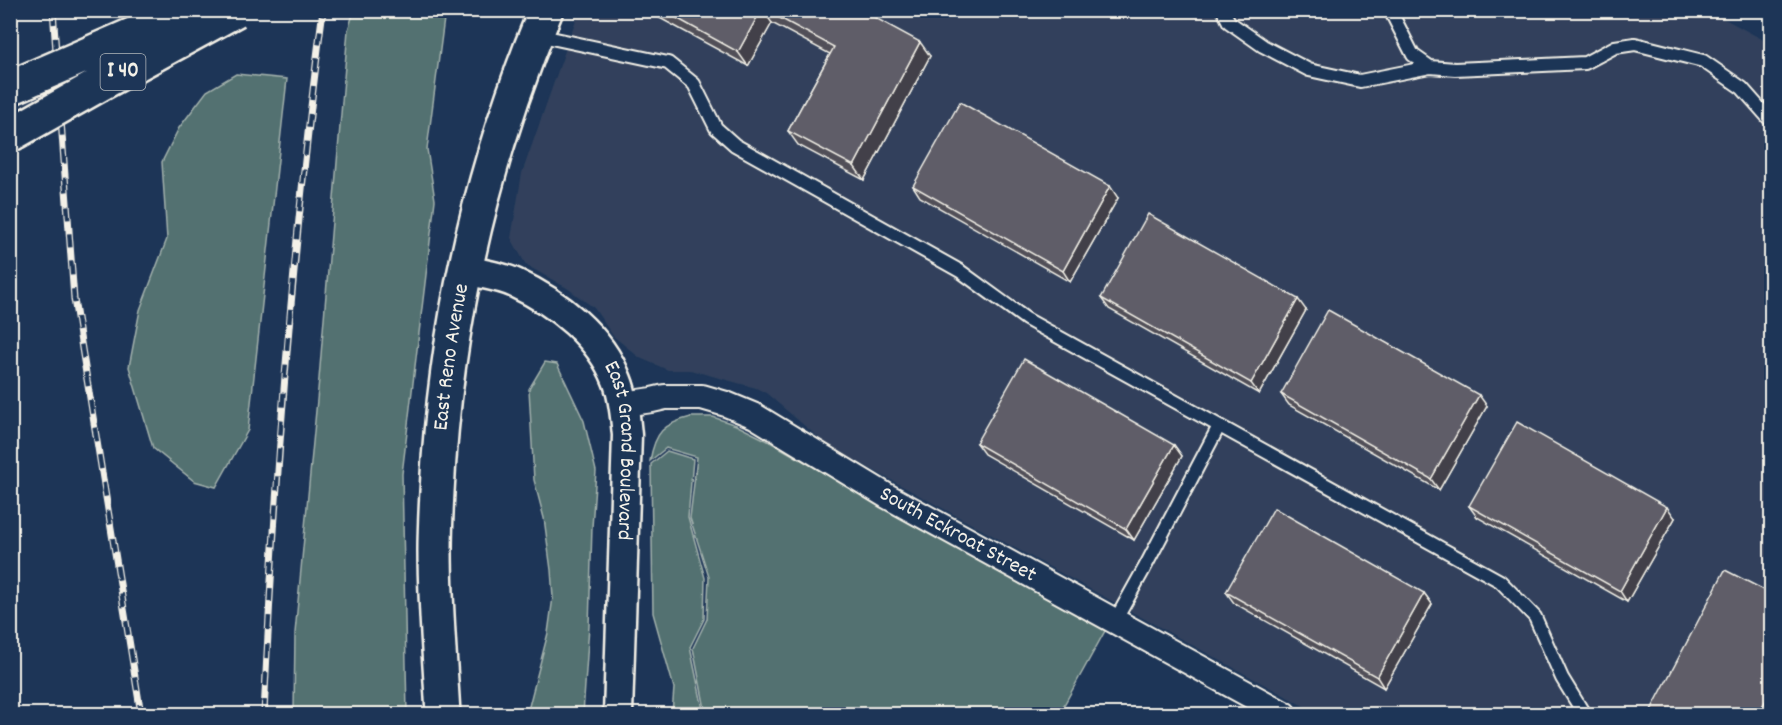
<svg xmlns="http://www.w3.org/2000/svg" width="1782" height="725" viewBox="0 0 1782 725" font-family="Dekko,sans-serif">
  <rect width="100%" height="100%" fill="#1d3557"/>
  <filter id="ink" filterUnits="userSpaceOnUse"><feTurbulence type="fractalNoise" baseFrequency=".0167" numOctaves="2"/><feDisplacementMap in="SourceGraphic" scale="12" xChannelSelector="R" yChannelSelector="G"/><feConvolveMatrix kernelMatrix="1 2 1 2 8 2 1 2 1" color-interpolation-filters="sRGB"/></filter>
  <g filter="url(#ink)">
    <path fill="#30415c" d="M579,11H1710L1771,44V714H1318L827,445L766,393L756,388L690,370H668L640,358L613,336L594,308L567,288L526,265L511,238L522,173Z"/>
    <path fill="#527171" stroke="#a3b1ac" stroke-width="1.5" d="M354,11H445L427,149L435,200L402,474L407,714H294L295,633L319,379L348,30Z
      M236,74L287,79L248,430L216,487L194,481L153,448L129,367L140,310L167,239L162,162L179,128L207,91Z
      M545,362L557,364L584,421L596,471L592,527L589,626L583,714H527L548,633L553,597L551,570L544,518L534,480L529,389Z
      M691,417H713L736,425L770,442L953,546L1106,629L1059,714H706L693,648L707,619L709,577L690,518L697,457L666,448L650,461C655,432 663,424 691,417Z
      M667,451L693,459L688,517L705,578L704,619L690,647L704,714H672L674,688L653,613L651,464Z"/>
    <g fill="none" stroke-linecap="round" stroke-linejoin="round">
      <g stroke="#f4f1e8" stroke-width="16">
        <path id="service" d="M1223,10L1229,22L1263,46L1309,70L1360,81L1430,67
          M1390,10L1413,55L1430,67L1455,69L1585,63L1615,47L1635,44L1703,61L1742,88L1772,122
          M537,35L668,63L694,84L716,128L735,145L960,271L1026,319L1500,581L1535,617L1562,678L1584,714
          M1115,621L1144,569L1219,426"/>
      </g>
      <g stroke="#f4f1e8" stroke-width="28">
        <g id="minor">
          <path id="s1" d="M624,404L652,400L665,397H702L726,404L755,416L887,496L1284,714"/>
        </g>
      </g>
      <g stroke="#f4f1e8" stroke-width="33">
        <g id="tertiary">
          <path id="s2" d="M466,270C481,274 500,276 515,283C558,303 600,336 617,380C624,397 625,417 627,435L618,714"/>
        </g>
      </g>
      <g stroke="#f4f1e8" stroke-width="38">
        <g id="secondary">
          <path id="s3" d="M443,714C440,660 435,605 435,551C435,531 436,511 437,492C445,326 482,163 546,10"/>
        </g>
      </g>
      <use href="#service" stroke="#1d3557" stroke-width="12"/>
      <use href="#minor" stroke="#1d3557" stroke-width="24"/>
      <use href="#tertiary" stroke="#1d3557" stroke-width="28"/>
      <use href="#secondary" stroke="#1d3557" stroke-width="33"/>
      <g stroke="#f4f1e8" stroke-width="7">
        <path id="rail" d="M53,10L74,299L141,714
          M264,714C275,479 292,244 323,10"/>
      </g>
      <use href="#rail" stroke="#1d3557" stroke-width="4.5" stroke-dasharray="14" stroke-linecap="butt"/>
      <g stroke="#f4f1e8" stroke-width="38" stroke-linecap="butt">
        <path id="motorway-bridge" d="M10,88L190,10
          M10,135L104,82L236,10"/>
      </g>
      <use href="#motorway-bridge" stroke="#1d3557" stroke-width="33"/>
    </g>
    <path fill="#515059" stroke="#f4f1e8" stroke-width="1.5" d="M645,10H861L930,56L864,180L798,145L788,131L830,54L772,23L748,66Z
      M913,186L1118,198L1070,282L920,197Z
      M1101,298L1306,310L1259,394L1109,309Z
      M1281,394L1487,406L1439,490L1289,405Z
      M976,443L1174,445L1182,456L1134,540L984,454Z
      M1469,506L1675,518L1627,602L1477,517Z
      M1226,592L1424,593L1432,604L1384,688L1234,603Z"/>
    <path fill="#424149" stroke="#f4f1e8" stroke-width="1.5" d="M761,10H763L772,23L748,66L738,52Z
      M920,42L930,56L864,180L854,166Z
      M1110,186L1118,198L1070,282L1063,271Z
      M1298,299L1306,310L1259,394L1251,383Z
      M1479,395L1487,406L1439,490L1431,479Z
      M1174,445L1182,456L1134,540L1126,529Z
      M1667,507L1675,518L1627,602L1620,591Z
      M1424,593L1432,604L1384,688L1377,677Z
      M1772,689V714H1758Z"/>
    <path fill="#5e5d68" stroke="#f4f1e8" stroke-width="1.5" d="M662,10H761L738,52Z
      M765,10H861L920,42L854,166L788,131L834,47Z
      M960,102L1110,186L1063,271L913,186Z
      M1148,214L1298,299L1251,383L1101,298Z
      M1328,310L1479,395L1431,479L1281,394Z
      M1024,359L1174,445L1126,529L976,443Z
      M1517,422L1667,507L1620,591L1469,506Z
      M1274,508L1424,593L1377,677L1226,592Z
      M1725,570L1772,594V689L1758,714H1649Z"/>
  </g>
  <g text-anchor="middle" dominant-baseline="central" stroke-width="5" stroke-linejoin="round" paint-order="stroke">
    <rect fill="#1d3557" stroke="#b4b9bc" stroke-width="1.5" x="100.5" y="54" width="45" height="36" rx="4.5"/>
    <g font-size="21" font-weight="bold" fill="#f4f1e8">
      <text x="123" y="72">I 40</text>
    </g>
    <g font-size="22" fill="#f4f1e8" stroke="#1d3557">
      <text stroke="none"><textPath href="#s3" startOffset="358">East Reno Avenue</textPath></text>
      <text stroke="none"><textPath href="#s2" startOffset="266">East Grand Boulevard</textPath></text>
      <text stroke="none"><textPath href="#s1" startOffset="370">South Eckroat Street</textPath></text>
    </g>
  </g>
  <rect width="1782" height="725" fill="none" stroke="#1d3557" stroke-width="36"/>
  <rect x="18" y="18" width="1746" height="689" fill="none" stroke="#f4f1e8" stroke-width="2" filter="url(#ink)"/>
</svg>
